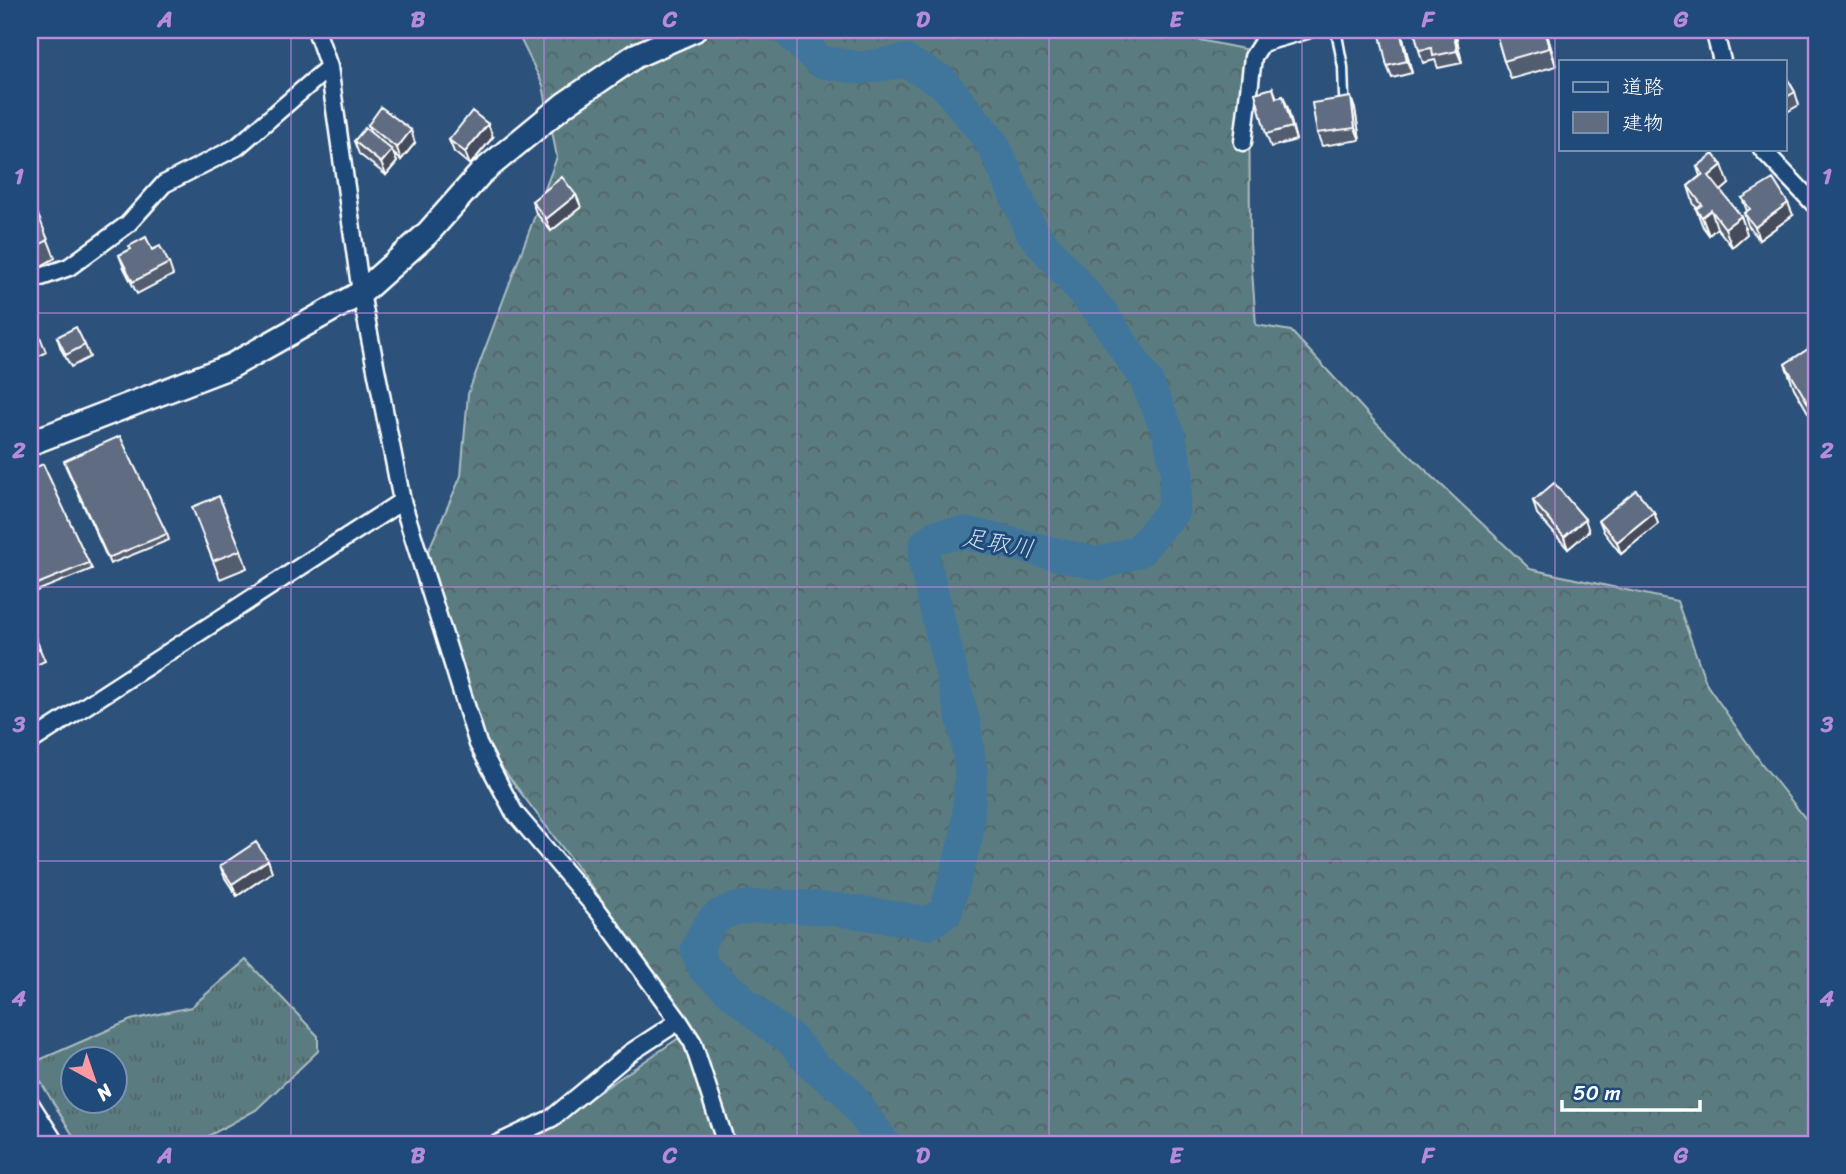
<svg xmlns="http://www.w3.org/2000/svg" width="1846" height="1174" viewBox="0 0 1846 1174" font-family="Sriracha,'Klee One',sans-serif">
  <defs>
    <pattern id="grass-tufts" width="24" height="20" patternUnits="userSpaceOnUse" patternTransform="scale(1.75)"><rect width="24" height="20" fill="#5a7b80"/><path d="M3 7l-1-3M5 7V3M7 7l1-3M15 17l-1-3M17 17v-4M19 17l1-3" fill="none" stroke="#536466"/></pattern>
    <pattern id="forest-crowns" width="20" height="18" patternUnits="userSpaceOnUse" patternTransform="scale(1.75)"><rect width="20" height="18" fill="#5a7b80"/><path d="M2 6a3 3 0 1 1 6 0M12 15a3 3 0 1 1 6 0" fill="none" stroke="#536466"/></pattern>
  </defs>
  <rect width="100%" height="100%" fill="#2c517b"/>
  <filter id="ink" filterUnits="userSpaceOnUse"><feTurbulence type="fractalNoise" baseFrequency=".0143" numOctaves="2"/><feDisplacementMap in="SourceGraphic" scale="14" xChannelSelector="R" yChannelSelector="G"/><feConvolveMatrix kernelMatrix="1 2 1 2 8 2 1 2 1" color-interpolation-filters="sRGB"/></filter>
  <g filter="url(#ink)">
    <path fill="url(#grass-tufts)" stroke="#acbdc0" stroke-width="2" fill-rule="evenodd" d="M1212,30H1277L1257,36Z
      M246,960L318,1036V1051L256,1110L194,1144H78L30,1064L131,1020L191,1007ZM74,1058H116V1100H74Z"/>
    <path fill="url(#forest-crowns)" stroke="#acbdc0" stroke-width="2" d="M516,30H1150L1249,50L1250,243L1256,325L1291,331L1377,424L1530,569L1677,601L1707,685L1762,764L1806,819L1816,828V879L1809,882L1816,890V1144H523L692,1029L617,920L490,752L426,556L461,476L468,394L557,157L543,85Z"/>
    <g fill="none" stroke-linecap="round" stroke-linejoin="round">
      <path stroke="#40769c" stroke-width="33" d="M787,30L821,62L861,68L905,61L943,82L993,144L1032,232L1104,316L1146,380L1169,434L1177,471L1173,511L1139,551L1099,564L966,533L936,536L926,544L924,560L965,728L971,771L967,834L946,912L929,923C885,916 756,893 720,915C707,924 703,936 697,950L704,968L770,1025L791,1039L815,1067L846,1090L884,1144"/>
      <g stroke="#fff" stroke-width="13">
        <path id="lane" d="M1336,30L1343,67L1344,96"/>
      </g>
      <g stroke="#fff" stroke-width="21">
        <path id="street" d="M316,30L329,67L361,293L402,501L478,744L514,812L599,912L679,1021L693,1043L726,1144
          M1714,30L1722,61
          M1243,142L1253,57L1262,43L1307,30
          M1762,149L1816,206
          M30,281L69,267L128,224L164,184L237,147L329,67
          M30,742L402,501
          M30,1103L56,1144
          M497,1144L552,1118L630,1053L679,1021"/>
      </g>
      <g stroke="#fff" stroke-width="28">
        <path id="secondary" d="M30,443L231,366L361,293L427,234L481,173L565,104L635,56L694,30"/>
      </g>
      <use href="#lane" stroke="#1f4a7a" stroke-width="8"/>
      <use href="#street" stroke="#1f4a7a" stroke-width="16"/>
      <use href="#secondary" stroke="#1f4a7a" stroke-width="23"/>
    </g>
    <path fill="#535d6f" stroke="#fff" stroke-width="2" d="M1381,30H1401L1412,73L1392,78L1387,66Z
      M1455,30L1462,63L1438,68L1435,60L1423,63L1419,50Z
      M1495,30H1546L1556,66L1511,79L1504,61Z
      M1785,75L1795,92L1799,105L1785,113Z
      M1273,88L1277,98L1283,96L1296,140L1271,147L1266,134Z
      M1355,109L1360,140L1322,146L1317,133Z
      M368,125L415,143L401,160L394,154L397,162L386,175L359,154L354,141L371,133Z
      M493,137L470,165L454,152L449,140Z
      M1697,167L1729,184L1721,191L1741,216L1747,234L1732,247L1717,228L1709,235L1703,227L1696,209L1697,208L1694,205L1688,186L1700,176Z
      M576,195L581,207L551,231L536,213L532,201Z
      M1742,198L1793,215L1759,240L1748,225L1744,213L1747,211Z
      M30,199L48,240L55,258L30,272Z
      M130,250H152L169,263L173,275L137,294L124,268L119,255Z
      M30,323L39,334L46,352L33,360L37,370L30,374L35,387L30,391Z
      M57,337L85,345L90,357L71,367L61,349Z
      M1816,344V426L1794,388L1785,364Z
      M66,467L167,534L169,540L110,564Z
      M30,470L89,563L92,569L32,593L30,587Z
      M1533,501L1589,531L1568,549L1537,514Z
      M1654,512L1658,524L1621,554L1604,532L1599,520Z
      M199,525L241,550L247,568L220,579Z
      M30,626L45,661L30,668Z
      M268,860L272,872L237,896L225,878L220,866Z"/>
    <path fill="#444c5a" stroke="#fff" stroke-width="2" d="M1400,30L1403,38L1412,73L1407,61Z
      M1453,30L1455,31L1462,63L1457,51Z
      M1544,30H1546L1547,34L1556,66Z
      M1283,96L1288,108L1296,140L1292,127Z
      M1351,97L1355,109L1360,140L1355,128Z
      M488,124L493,137L470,165L465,152Z
      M411,130L415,143L401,160L397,148Z
      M392,150L397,162L386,175L381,163Z
      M1722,165L1729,184L1716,195L1709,176Z
      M576,195L581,207L551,231L546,219Z
      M1788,203L1793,215L1759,240L1755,227Z
      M1711,210L1717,228L1709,235L1702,217Z
      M1741,216L1747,234L1732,247L1725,228Z
      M30,352H31L37,370L30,374Z
      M1654,512L1658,524L1621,554L1617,542Z
      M1585,519L1589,531L1568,549L1564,537Z
      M268,860L272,872L237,896L232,884Z"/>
    <path fill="#616c81" stroke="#fff" stroke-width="2" d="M1379,30H1400L1407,61L1387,66Z
      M1414,30H1453L1457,51L1433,56L1432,48L1419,50Z
      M1495,30H1544L1549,48L1504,61Z
      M1785,75L1795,92L1785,98Z
      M1273,88L1276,98L1283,96L1292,127L1266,134L1255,93Z
      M1351,97L1355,128L1317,133L1312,103Z
      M381,107L411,130L397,148L368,125Z
      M472,111L488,124L465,152L449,140Z
      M365,128L392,150L381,163L354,141Z
      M1713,154L1722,165L1709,176L1741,216L1725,228L1711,210L1702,217L1696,209L1702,205L1688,186L1703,174L1697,167Z
      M562,177L576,195L546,219L532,201Z
      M1773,179L1788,203L1755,227L1744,213L1750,209L1742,198Z
      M35,207L48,240L30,250V209Z
      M146,237L152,250L160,246L169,263L133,282L119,255L131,249L129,246Z
      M32,322L39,334L30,340V323Z
      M76,327L85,345L66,355L57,337Z
      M1816,344V417L1785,364Z
      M120,436L167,534L108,558L64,461Z
      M43,464L89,563L30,587V470Z
      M1554,483L1585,519L1564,537L1533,501Z
      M1636,490L1654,512L1617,542L1599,520Z
      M219,496L241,550L213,561L192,507Z
      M30,626L40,648L30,653Z
      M256,842L268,860L232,884L220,866Z"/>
  </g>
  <path fill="none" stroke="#b68bdc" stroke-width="2" stroke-opacity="0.55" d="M291,30V1144M544,30V1144M797,30V1144M1049,30V1144M1302,30V1144M1555,30V1144M30,313H1816M30,587H1816M30,861H1816"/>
  <g text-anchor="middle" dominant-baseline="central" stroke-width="6" stroke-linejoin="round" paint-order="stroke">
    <g font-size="24" font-style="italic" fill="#cfdde6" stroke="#1f4a7a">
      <text transform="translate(998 543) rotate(10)">足取川</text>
    </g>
  </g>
  <rect width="1846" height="1174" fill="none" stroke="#1f4a7a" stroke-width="77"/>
  <rect x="1559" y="60" width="228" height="91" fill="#1f4a7a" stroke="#7992af" stroke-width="2"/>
  <rect x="1573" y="82" width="35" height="10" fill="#1f4a7a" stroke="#7992af" stroke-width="2"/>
  <text x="1622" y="94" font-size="21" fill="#ffffff">道路</text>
  <rect x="1573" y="112" width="35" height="21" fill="#616c81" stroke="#7992af" stroke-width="2"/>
  <text x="1622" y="130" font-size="21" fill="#ffffff">建物</text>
  <g transform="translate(94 1080) rotate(140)"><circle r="33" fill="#1f4a7a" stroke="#7992af" stroke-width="2"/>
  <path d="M0-5L12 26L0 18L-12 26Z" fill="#ff9aa2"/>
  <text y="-10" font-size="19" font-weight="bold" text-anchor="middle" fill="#ffffff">N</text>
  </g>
  <path d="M1562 1100v10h138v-10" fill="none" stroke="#ffffff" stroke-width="3.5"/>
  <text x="1573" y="1100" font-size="21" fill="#ffffff" stroke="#1f4a7a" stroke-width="5" paint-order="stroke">50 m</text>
  <rect x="38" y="38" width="1770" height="1098" fill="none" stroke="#b68bdc" stroke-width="2.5"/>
  <g font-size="23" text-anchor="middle" font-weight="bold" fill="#b68bdc">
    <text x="165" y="27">A</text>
    <text x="418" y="27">B</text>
    <text x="670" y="27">C</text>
    <text x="923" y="27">D</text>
    <text x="1176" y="27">E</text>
    <text x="1428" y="27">F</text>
    <text x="1681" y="27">G</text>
    <text x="19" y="184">1</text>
    <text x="1827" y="184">1</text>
    <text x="19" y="458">2</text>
    <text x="1827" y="458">2</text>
    <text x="19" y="732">3</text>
    <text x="1827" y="732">3</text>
    <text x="19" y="1006">4</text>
    <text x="1827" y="1006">4</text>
    <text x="165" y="1163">A</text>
    <text x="418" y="1163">B</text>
    <text x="670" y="1163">C</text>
    <text x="923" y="1163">D</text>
    <text x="1176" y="1163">E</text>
    <text x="1428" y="1163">F</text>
    <text x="1681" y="1163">G</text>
  </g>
</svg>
